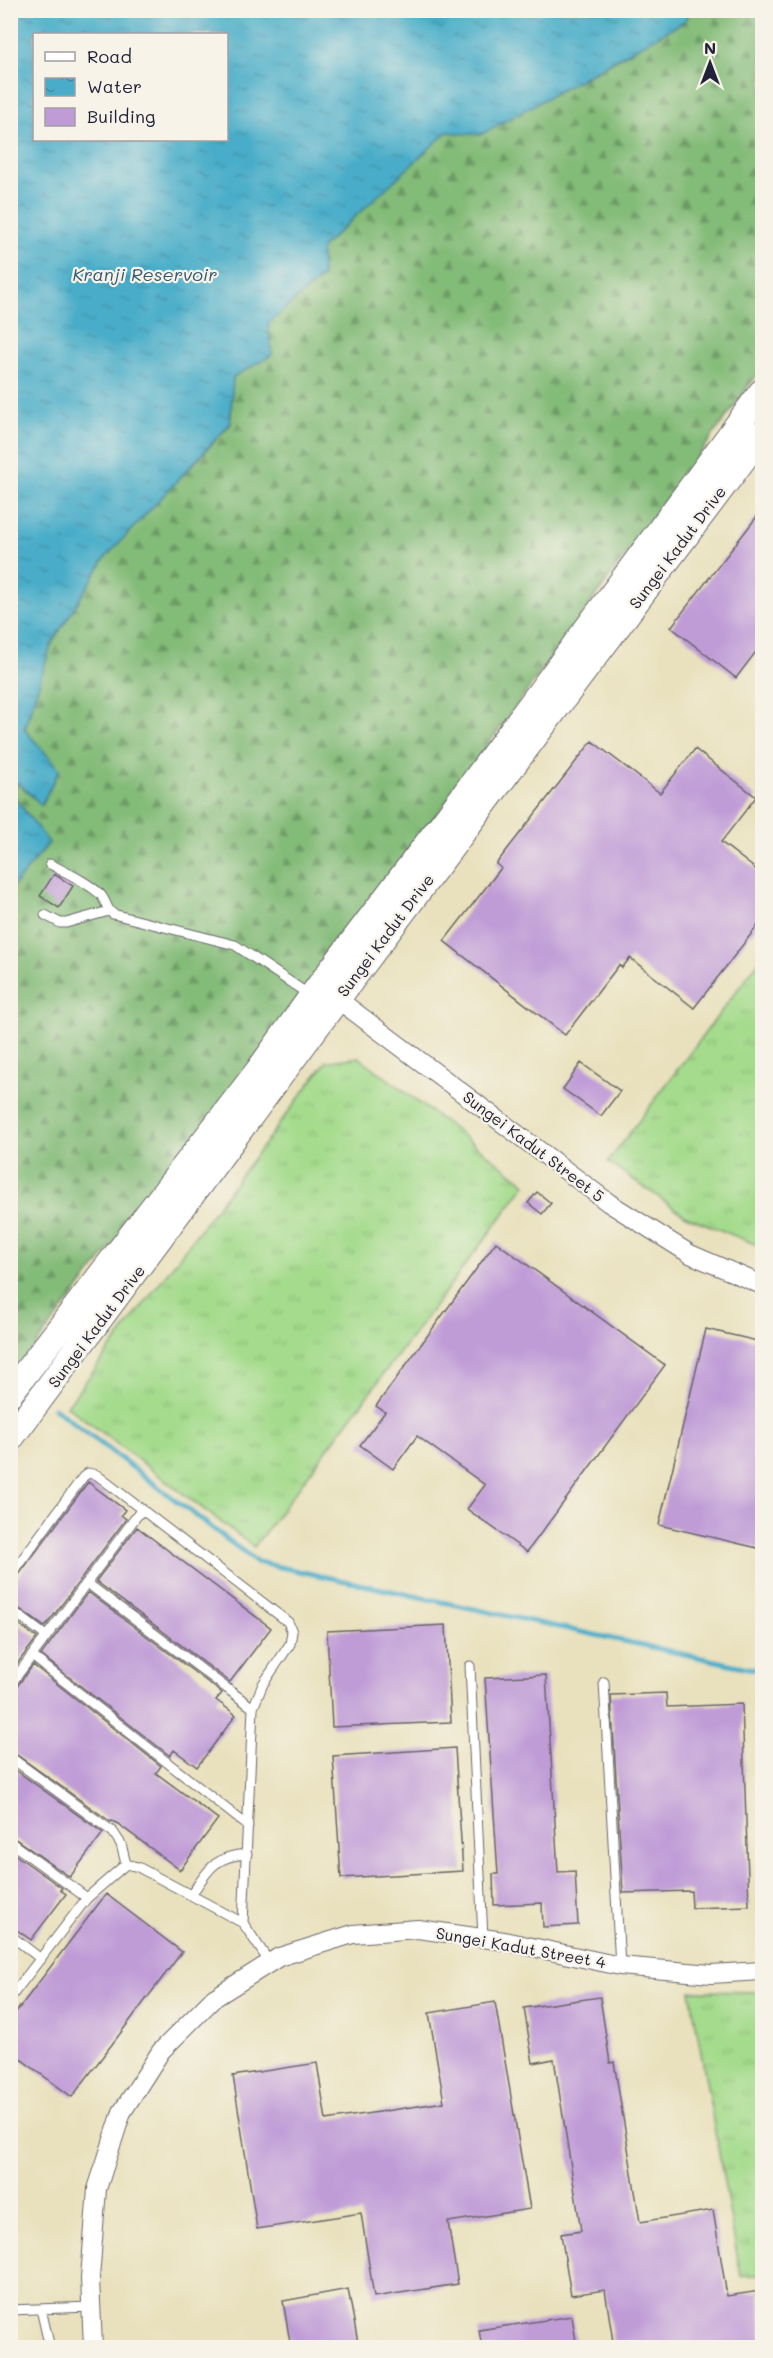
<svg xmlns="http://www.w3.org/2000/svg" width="773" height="2358" viewBox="0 0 773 2358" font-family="Mali,sans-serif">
  <defs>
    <pattern id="grass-tufts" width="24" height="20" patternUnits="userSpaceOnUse" patternTransform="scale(1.5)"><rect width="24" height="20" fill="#a4db8c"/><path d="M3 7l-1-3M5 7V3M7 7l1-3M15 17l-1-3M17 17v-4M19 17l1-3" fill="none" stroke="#8dbc7a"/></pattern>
    <pattern id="forest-firs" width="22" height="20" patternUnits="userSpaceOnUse" patternTransform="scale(1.5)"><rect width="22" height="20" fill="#83bb78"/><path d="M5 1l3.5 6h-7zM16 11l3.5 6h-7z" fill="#6b9864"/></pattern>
    <pattern id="water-ripples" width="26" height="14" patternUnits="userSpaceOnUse" patternTransform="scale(1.5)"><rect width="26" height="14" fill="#49adc9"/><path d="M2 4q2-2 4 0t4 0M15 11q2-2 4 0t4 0" fill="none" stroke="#3c8ca4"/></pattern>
  </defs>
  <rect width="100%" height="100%" fill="#f7f3e8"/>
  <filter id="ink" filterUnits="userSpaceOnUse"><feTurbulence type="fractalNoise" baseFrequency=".0167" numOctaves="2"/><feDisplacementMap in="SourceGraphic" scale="12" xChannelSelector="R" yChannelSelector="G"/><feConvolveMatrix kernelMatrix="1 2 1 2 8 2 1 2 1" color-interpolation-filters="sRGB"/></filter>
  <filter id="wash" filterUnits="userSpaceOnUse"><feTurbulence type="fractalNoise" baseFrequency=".008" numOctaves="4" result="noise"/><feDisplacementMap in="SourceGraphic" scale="24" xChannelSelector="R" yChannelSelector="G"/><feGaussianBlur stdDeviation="1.35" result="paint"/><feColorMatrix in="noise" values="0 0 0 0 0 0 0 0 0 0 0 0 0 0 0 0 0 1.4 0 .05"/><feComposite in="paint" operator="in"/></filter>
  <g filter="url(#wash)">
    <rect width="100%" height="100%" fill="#e9e1bd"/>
    <path fill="url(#grass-tufts)" stroke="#637e64" stroke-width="1.5" d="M762,957V1247L686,1216L608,1162Z
      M359,1057L526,1184L254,1547L67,1406L326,1062Z
      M690,1991L762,1992V2274L741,2277Z"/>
    <path fill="url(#forest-firs)" stroke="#526e5a" stroke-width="1.5" d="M689,11H762V368L318,978L11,1377V889L49,843L12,795L17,783L42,805L59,770L25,730L51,644L104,558L231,424L232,376L266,324L322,278L319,250L446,132L584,78L686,20Z"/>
    <path fill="url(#water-ripples)" stroke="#366882" stroke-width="1.5" fill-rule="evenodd" d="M11,10L689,11L685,21L480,135L447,132L321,248L322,277L268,324L272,355L233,377L230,424L106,557L52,643L24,729L60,769L41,805L18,782L13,795L49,843L11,889ZM34,34H226V140H34Z"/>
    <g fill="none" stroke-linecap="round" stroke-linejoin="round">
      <path stroke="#49adc9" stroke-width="5" d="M54,1408L257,1562L762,1671"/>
    </g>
    <g id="blocks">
      <path fill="#c09cd7" d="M762,510V644L736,678L671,627Z
        M592,741L660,793L695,749L756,797L721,842L762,874V920L694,1008L630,958L622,968L619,965L565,1035L444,941L501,868L496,864Z
        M54,874L73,886L59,908L40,896Z
        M581,1063L620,1091L601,1116L563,1089Z
        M537,1192L551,1203L542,1214L528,1203Z
        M496,1242L665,1365L527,1552L467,1509L485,1485L417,1436L393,1469L360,1445L385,1412L376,1406Z
        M706,1329L762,1342V1549L659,1525Z
        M88,1482L125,1510L121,1515L126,1519L45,1627L10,1602V1583L15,1580Z
        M137,1527L271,1628L230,1682L96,1581Z
        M88,1592L222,1693L216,1700L236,1715L197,1767L174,1750L170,1756L41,1655Z
        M10,1618L37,1638L10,1673Z
        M446,1625L451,1722L332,1727L327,1631Z
        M33,1665L161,1766L156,1773L218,1819L180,1870L118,1824L112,1821L111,1822L10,1750V1692L15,1689Z
        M546,1675L558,1872L575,1871L578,1925L543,1927L542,1903L494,1905L493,1874H498L485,1678Z
        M666,1693L667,1707L742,1704L749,1906L692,1908L691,1891L623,1893L611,1695Z
        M455,1748L463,1871L341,1878L333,1756Z
        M10,1766L103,1833L70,1877L10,1835Z
        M10,1851L62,1888L60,1890L66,1894L31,1940L10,1925Z
        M106,1894L182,1952L72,2097L10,2051V2020Z
        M600,1997L610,2063L614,2062L640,2222L713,2210L727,2296L760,2291L762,2348H614L605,2290L571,2295L561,2234L581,2231L554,2059L533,2063L524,2008Z
        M495,2002L530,2209L448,2222L458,2284L374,2297L361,2213L257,2229L233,2076L317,2063L326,2120L444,2102L429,2013Z
        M348,2289L359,2348H291L283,2301Z
        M572,2316L577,2348H482L479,2330Z"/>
    </g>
  </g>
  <g filter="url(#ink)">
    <use href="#blocks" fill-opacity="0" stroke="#686568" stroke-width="1.5"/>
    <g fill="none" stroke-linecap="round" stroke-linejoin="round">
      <g stroke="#686568" stroke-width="11">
        <path id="lane" d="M50,864C67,873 86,881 100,894C106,900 106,909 113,914L235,945L311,996
          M45,915L60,923H66L109,911
          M10,1576L83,1477L88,1473L97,1475L288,1622L292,1632L290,1644L263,1684L253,1708L243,1923
          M87,1583L253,1708
          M10,1609L46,1636
          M32,1656L248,1826
          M470,1666L483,1938
          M604,1682L620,1966
          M10,1685L142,1509
          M10,1757L113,1832L121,1844L126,1864
          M10,1842L87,1898
          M126,1864L138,1867L243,1923L270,1963
          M191,1895C208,1870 214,1856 247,1854
          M10,1935L41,1959
          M10,1998L87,1898L126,1864
          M41,2309L50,2348
          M10,2310L91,2307"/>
      </g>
      <g stroke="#686568" stroke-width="20">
        <path id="street" d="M328,992L609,1203L690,1254L762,1285
          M93,2348L90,2278L97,2189L122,2112L161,2051L214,1998L279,1957L353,1934L418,1929L504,1941L620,1966L711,1974L762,1971"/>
      </g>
      <g stroke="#686568" stroke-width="28">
        <path id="secondary" d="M10,1393L259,1070L320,985L462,798L762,392
          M10,1439L337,999L762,434"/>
      </g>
      <use href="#lane" stroke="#fff" stroke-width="9"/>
      <use href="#street" stroke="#fff" stroke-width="18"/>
      <use href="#secondary" stroke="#fff" stroke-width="26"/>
    </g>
  </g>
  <g text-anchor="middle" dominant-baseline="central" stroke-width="4.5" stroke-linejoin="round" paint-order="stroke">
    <g font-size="16" fill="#22223b" stroke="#f7f3e8">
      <text transform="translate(677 547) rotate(-53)">Sungei Kadut Drive</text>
      <text transform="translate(385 935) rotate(-53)">Sungei Kadut Drive</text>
      <text transform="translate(534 1146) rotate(37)">Sungei Kadut Street 5</text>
      <text transform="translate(96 1326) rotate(-53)">Sungei Kadut Drive</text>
      <text transform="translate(521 1947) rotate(10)">Sungei Kadut Street 4</text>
    </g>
    <g font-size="18" font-style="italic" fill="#325a74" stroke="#f7f3e8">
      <text x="145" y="274">Kranji Reservoir</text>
    </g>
  </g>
  <rect width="773" height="2358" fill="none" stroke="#f7f3e8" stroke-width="36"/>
  <rect x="33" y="33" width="195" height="108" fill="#f7f3e8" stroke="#a29fa3" stroke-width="1.5"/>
  <rect x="45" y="52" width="30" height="9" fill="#ffffff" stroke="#a29fa3" stroke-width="1.5"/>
  <text x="87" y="63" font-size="18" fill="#22223b">Road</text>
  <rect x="45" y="78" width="30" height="18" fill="url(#water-ripples)" stroke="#a29fa3" stroke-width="1.5"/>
  <text x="87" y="93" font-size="18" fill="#22223b">Water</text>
  <rect x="45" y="108" width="30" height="18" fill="#c09cd7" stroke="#a29fa3" stroke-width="1.5"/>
  <text x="87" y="123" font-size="18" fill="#22223b">Building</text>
  <g transform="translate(710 63)" stroke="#f7f3e8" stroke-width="4.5" paint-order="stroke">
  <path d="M0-4.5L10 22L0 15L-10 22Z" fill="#22223b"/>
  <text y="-9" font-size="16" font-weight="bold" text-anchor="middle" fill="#22223b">N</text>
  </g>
</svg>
